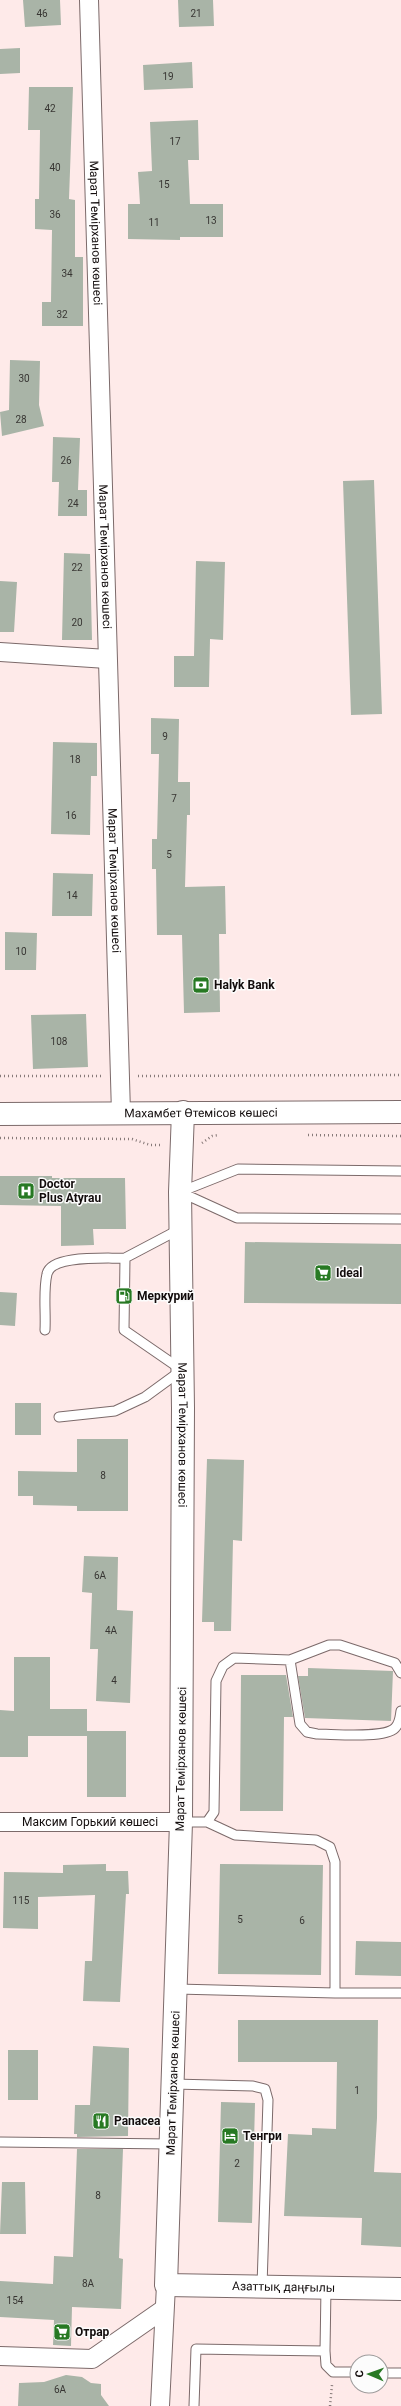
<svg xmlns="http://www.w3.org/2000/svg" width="401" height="2406" viewBox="0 0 401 2406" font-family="Roboto,sans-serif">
  <rect width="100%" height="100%" fill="#feeae9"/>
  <path fill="#a9b4a7" d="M23,0H60L61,25L25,27Z
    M178,0H213L214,26L179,27Z
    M20,48V73L0,74V49Z
    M192,62L193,88L144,90L143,65Z
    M29,87H73L69,199L75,200V257H83V326H42V302H51L52,230L35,229V199H39L40,130H28Z
    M198,120L199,160H188L190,204H223V237H180V240L128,239V204H140L138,172L152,171L150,122Z
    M10,360L40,361L39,405L44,426L2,436L0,412L9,410Z
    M53,437L80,438L78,490H87V516H58L59,482H52Z
    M374,480L382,714L351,715L343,481Z
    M64,553L90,554L92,640H62Z
    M196,561L225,562L223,640L210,639L209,687H174V656H194Z
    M0,581L17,582L14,632H0Z
    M151,718L179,719L178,782H190V815H187L185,887L225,886L226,934H219L220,1012L184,1013L182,935H157L156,869H152V839H157L159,754H151Z
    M53,742L97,743V776H91L90,835L51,834Z
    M53,873L93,874L92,916H52Z
    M5,932L37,933L36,970H5Z
    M86,1014L88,1067L33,1069L31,1015Z
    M0,1176H52V1178H125L126,1229H93L94,1245L61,1246V1206L0,1205Z
    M245,1242L401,1244V1304L244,1303Z
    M0,1292L17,1293L15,1326L0,1325Z
    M15,1403H41V1435H15Z
    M77,1439H128V1511H77V1506L33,1505V1496H18V1471L77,1472Z
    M207,1459L244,1460L242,1541L233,1540L231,1631H214V1622H202Z
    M84,1556L118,1557L117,1610L133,1611L130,1703L96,1701L98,1649H90L92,1593L82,1592Z
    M14,1657H50V1709H87V1736H28V1757H0V1710L14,1711Z
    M308,1668L393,1671L391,1721L305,1718L298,1676H308Z
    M241,1675H286L293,1717H284L283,1811H240Z
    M87,1731H126V1797H87Z
    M106,1864V1871H128L129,1894H126L120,2002L83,2001L85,1961H92L95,1895L38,1897V1929L3,1928L4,1872L63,1873V1865Z
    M220,1864L323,1865L321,1975L218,1974Z
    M356,1941L401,1942V1976L355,1975Z
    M238,2020H378L377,2118L374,2172L401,2173V2247L361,2245L362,2218L284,2216L288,2134L312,2135V2128L336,2129L337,2062H238Z
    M93,2046L129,2048L128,2136L77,2137V2134H74L75,2105H90Z
    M8,2050H38V2100H8Z
    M221,2102L255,2103L252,2223L218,2222Z
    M77,2149H123L119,2258L123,2259L121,2309L72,2307L71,2346L53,2345L54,2320L0,2317V2281L53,2284L54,2256L73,2257Z
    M2,2182H25L26,2234H0Z
    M66,2375L82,2377L91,2383L101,2384V2395L109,2406H18L19,2383L44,2382Z"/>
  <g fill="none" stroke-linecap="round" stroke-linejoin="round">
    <g stroke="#7c6a6a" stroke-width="11">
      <path id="service" d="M180,1192L237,1218L401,1219
        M180,1192L238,1169L401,1171
        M45,1330C46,1312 43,1291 47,1274C51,1254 109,1259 125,1258
        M59,1417L115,1411L145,1397L182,1370L124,1330L125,1258L180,1229
        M290,1660L300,1724L307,1732L317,1734C334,1734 384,1739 395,1728C400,1723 400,1717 401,1711
        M181,1822H207L235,1835L316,1840L330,1847L335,1862V1993H401
        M207,1822L214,1812L216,1681L223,1666L234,1658L290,1660L329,1645H340L395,1663L401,1673
        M177,1989L335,1993
        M173,2084L253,2086L265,2089L268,2100L262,2286
        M0,2142L171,2144
        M325,2351L326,2365L333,2372H357
        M381,2373H401
        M194,2406L196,2349L325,2351L326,2288"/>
    </g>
    <g stroke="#7c6a6a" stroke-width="20">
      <g id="minor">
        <path id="s1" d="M89,0L121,1113"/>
        <path d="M0,652L107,659"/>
        <path id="s2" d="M0,1822H181"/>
        <path d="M0,2356L92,2359L164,2309"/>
        <path d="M160,2406L166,2285"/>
      </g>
    </g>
    <g stroke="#7c6a6a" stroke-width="24">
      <g id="tertiary">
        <path id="s3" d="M183,1112L180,1192L183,1408L181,1822L166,2285L401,2289"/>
      </g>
    </g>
    <g stroke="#7c6a6a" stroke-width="24">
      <g id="primary">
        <path id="s4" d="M0,1114L401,1112"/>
      </g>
    </g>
    <path stroke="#877a79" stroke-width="2.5" stroke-dasharray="1 3" stroke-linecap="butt" d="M0,1076H103
      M138,1076L401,1075
      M308,1135L401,1136
      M0,1138L132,1139L150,1145H161
      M202,1143L212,1136L219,1135
      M330,2406L332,2385"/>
    <use href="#service" stroke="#fff" stroke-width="9"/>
    <use href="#minor" stroke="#fff" stroke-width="18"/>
    <use href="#tertiary" stroke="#fff" stroke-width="22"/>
    <use href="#primary" stroke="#fff" stroke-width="22"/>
  </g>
  <defs>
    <g id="bank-square" transform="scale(0.9)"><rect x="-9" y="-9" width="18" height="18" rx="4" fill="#277923" stroke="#fcfcfc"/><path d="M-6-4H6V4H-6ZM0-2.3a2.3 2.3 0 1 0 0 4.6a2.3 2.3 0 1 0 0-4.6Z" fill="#fff"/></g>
    <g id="hospital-square" transform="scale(0.9)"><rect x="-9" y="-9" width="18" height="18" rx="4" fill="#277923" stroke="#fcfcfc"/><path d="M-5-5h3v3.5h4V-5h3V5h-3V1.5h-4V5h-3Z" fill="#fff"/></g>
    <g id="supermarket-square" transform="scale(0.9)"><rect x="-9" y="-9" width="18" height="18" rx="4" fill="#277923" stroke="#fcfcfc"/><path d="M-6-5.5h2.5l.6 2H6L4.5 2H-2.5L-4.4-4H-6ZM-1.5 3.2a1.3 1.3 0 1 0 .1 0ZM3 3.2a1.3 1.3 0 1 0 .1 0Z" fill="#fff"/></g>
    <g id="fuel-square" transform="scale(0.9)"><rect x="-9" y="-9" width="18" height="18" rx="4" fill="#277923" stroke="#fcfcfc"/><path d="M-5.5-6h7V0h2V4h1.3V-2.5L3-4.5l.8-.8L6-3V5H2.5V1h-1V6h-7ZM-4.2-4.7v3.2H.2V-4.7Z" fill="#fff"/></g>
    <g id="restaurant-square" transform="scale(0.9)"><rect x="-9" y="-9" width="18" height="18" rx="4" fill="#277923" stroke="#fcfcfc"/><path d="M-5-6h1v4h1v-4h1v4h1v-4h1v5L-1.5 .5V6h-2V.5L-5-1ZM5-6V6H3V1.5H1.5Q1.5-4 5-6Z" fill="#fff"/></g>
    <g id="hotel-square" transform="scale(0.9)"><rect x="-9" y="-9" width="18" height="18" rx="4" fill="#277923" stroke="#fcfcfc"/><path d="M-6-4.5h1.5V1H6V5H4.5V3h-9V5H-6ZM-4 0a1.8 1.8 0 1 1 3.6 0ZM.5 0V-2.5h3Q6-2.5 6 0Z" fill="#fff"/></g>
  </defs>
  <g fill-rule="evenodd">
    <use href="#bank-square" x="201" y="985"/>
    <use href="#hospital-square" x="26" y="1191"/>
    <use href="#supermarket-square" x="323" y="1273"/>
    <use href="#fuel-square" x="124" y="1296"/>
    <use href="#restaurant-square" x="101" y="2121"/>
    <use href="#hotel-square" x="230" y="2136"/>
    <use href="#supermarket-square" x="62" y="2332"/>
  </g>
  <g text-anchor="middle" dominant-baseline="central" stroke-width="3" stroke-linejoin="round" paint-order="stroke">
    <g font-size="10" fill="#383633">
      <text x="42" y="13">46</text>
      <text x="196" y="13">21</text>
      <text x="168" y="76">19</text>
      <text x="50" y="108">42</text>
      <text x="175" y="141">17</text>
      <text x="55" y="167">40</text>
      <text x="164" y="184">15</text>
      <text x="55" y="214">36</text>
      <text x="211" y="220">13</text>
      <text x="154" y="222">11</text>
      <text x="67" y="273">34</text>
      <text x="62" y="314">32</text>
      <text x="24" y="378">30</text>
      <text x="21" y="419">28</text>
      <text x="66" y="460">26</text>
      <text x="73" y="503">24</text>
      <text x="77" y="567">22</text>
      <text x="77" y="622">20</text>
      <text x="165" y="736">9</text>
      <text x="75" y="759">18</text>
      <text x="174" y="798">7</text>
      <text x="71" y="815">16</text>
      <text x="169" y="854">5</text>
      <text x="72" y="895">14</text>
      <text x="21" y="951">10</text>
      <text x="59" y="1041">108</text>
      <text x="103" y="1475">8</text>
      <text x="100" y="1575">6А</text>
      <text x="111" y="1630">4А</text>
      <text x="114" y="1680">4</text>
      <text x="21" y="1900">115</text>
      <text x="240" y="1919">5</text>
      <text x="302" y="1920">6</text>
      <text x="357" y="2090">1</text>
      <text x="237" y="2163">2</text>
      <text x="98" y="2195">8</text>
      <text x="88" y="2283">8А</text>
      <text x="15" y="2300">154</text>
      <text x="60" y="2389">6А</text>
    </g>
    <g font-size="12" fill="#120c0c" stroke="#fcfcfc">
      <text stroke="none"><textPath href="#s1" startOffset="233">Марат Темірханов көшесі</textPath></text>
      <text stroke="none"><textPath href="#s1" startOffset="557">Марат Темірханов көшесі</textPath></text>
      <text stroke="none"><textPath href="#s1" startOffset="881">Марат Темірханов көшесі</textPath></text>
      <text stroke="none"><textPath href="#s4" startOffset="201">Махамбет Өтемісов көшесі</textPath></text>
      <text stroke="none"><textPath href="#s3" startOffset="323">Марат Темірханов көшесі</textPath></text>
      <text transform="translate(181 1759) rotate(-89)">Марат Темірханов көшесі</text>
      <text stroke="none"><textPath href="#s2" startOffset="90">Максим Горький көшесі</textPath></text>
      <text transform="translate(173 2083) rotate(-88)">Марат Темірханов көшесі</text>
      <text stroke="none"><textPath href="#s3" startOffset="1291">Азаттық даңғылы</textPath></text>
    </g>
    <g font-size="12" font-weight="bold" fill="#120c0c" stroke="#fcfcfc" text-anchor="start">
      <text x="214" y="985">Halyk Bank</text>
      <text x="39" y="1184">Doctor<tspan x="39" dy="14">Plus Atyrau</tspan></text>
      <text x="336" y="1273">Ideal</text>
      <text x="137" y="1296">Меркурий</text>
      <text x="114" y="2121">Panacea</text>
      <text x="243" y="2136">Тенгри</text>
      <text x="75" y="2332">Отрар</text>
    </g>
  </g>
  <g transform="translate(369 2374) rotate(272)"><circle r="19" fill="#fcfcfc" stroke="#9e9c9c"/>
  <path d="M0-3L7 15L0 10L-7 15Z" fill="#277923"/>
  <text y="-6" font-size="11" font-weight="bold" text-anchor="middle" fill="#120c0c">С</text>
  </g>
</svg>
